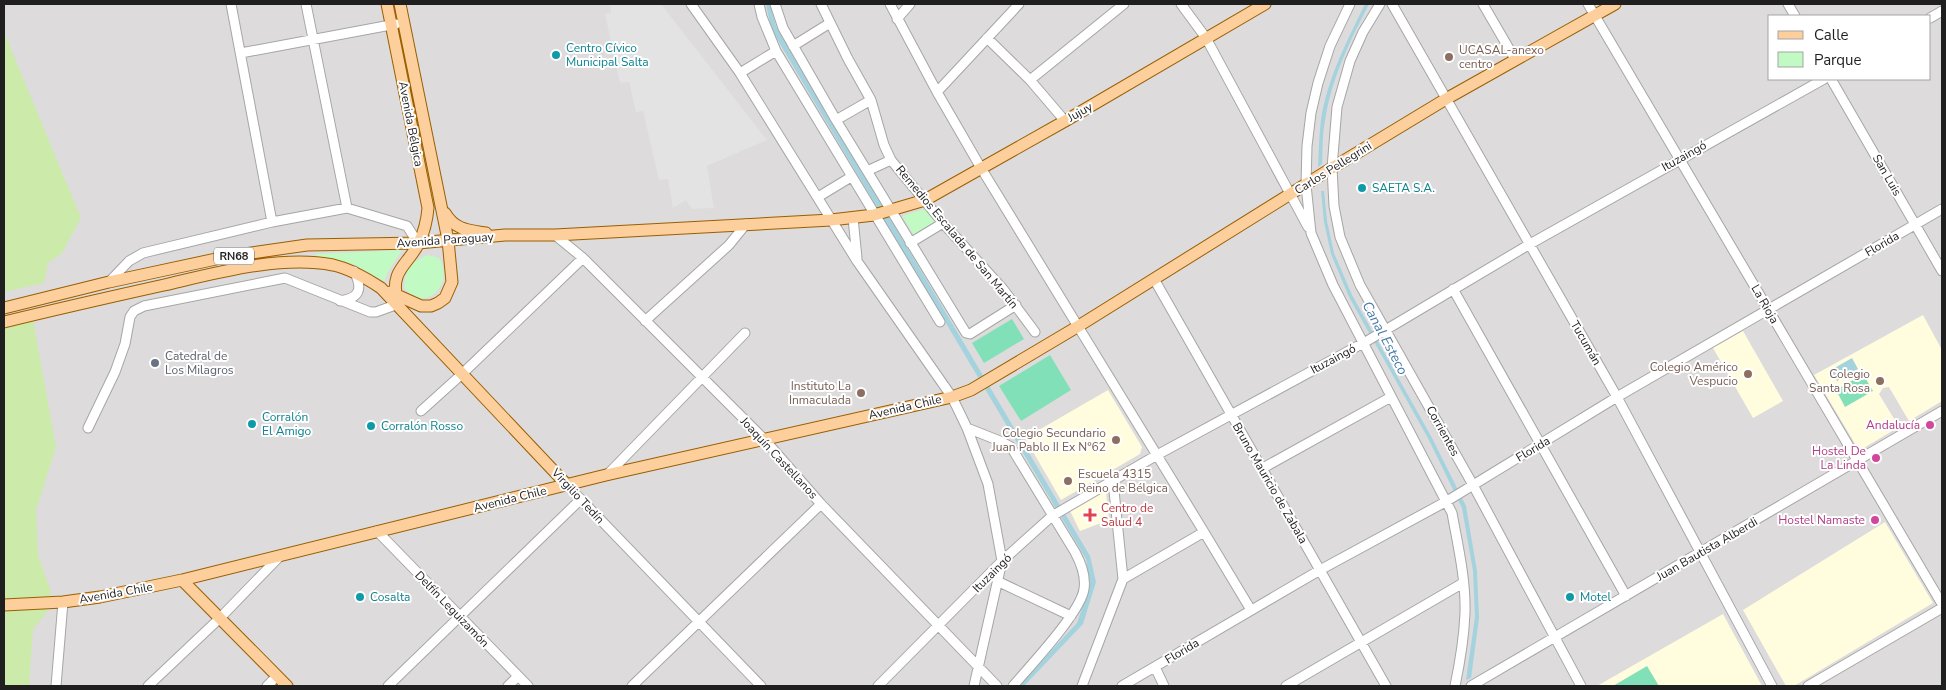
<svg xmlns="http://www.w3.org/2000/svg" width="1946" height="690" viewBox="0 0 1946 690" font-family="'Nunito Sans',sans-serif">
  <rect width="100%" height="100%" fill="#f0ebe4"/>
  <path fill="#dddbdc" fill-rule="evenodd" d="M4,4H1942V686H4ZM1770,16H1930V79H1770Z"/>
  <path fill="#fffdde" d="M1923,315L1942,350V401L1909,421L1889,387L1883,388L1879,394L1899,427L1862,449L1857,447L1814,375Z
    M1743,331L1783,401L1753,418L1713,348Z
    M1108,390L1142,447L1140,454L1061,500L1025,438Z
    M1102,491L1106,492L1109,520L1080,531L1069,509Z
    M1885,522L1933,603L1794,686H1786L1743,610Z
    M1723,614L1762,686H1597Z"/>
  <path fill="#ccebaa" d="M4,32L81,218L62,253L48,263L44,283L4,292Z
    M33,320L56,447L36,510L38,555L51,592L47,612L33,629L29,686H4V621L5,617L4,602V327Z"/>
  <path fill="#c1fac3" d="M399,30L401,31L435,198L433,200H431L397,31Z
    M928,208L938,221L914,235L902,216Z
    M402,250L388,272L384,281L353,264L316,256V254Z
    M428,255L439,258C455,285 425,314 404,288C405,269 410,262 428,255Z"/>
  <path fill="#81e0b7" d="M1012,319L1024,339L984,363L972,343Z
    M1050,355L1071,390L1021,421L999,386Z
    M1863,374L1873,391L1845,407L1836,390Z
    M1647,666L1659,686H1613Z"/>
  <path fill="#e3e3e3" d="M610,4H661L767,140L707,166L714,208L692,209L686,200L673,208L668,179L659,180L643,111L636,112L629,82L620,83L605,14L611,13Z"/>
  <path fill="#a4d3de" d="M766,4H770L776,26L1090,556L1096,582L1083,624L1024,686H1018L1077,623L1090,585L1086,559L771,29Z
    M1365,4H1369C1350,41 1331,79 1325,121C1322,135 1323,149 1322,164L1318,167C1319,151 1319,135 1321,120C1327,79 1347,41 1365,4Z
    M1321,191H1324L1327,221L1334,253L1352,295L1432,438L1466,506L1477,571L1479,618L1471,678L1466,680L1475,617L1473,571L1462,508L1429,440L1349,297L1331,254L1324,222Z
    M1852,358L1858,369L1837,381L1831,370Z"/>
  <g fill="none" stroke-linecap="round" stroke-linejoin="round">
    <g stroke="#a6a6a6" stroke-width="11">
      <path id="minor" d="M231,4L272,222
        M306,4L347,208
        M691,4L740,73L857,261L952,397L967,428L988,484L1002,561L974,686
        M759,4L762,17L776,51L940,322
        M775,4L783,28L836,120L966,333L970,334L1016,305
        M821,4L848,59L871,100L884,145L891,160L943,223L1003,289L1035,332
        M890,4L937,92L981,168L1204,532L1251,610
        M1181,4L1206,38L1308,227
        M1350,4L1330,46L1318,83L1311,113L1307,146L1306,185L1311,233L1333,285L1452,513C1458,546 1466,580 1465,613C1464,638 1460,662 1455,686
        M1380,4L1363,32L1350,61L1337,107L1332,168L1334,206L1340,237L1360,285L1473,485L1581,686
        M1392,4L1617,397L1772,686
        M1483,4L1515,59
        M1588,4L1942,604
        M1788,4L1795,16
        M1930,18L1942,11
        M897,19L910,4
        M987,38L1030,80L1065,121
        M793,46L830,23
        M241,53L396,24
        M740,73L776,51
        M1831,79L1942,271
        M1030,80L1124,4
        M937,92L1019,4
        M836,120L871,100
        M867,171L891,160
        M818,197L851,177
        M853,218L857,258
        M555,235L583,258L764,439L821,504L997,686
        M910,243L943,223
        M1154,279L1386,686
        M109,282L129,261L143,253L272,222L347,208L407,226L418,243
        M1453,289L1626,596
        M340,301C360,298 363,289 354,271
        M645,321L729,245L746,224
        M421,411L462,374L583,258
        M88,428L115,372L125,344L130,317L134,311L144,306L285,278L370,312H376L398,304
        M967,428L1000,441L1011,447L1075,552C1081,563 1086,576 1084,589C1081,612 1030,666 1013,686
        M1263,468L1391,397
        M607,475L745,333
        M567,485L761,686
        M377,531L528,686
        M1123,579L1204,532
        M997,581L1071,616
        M1155,667L1164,686
        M56,686L63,602
        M148,686L220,618L281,555
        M267,686L277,676
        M388,686L581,499
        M508,686L518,676
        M632,686L821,504
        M878,686L1002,561L1052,516L1157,455L1367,341L1530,244L1824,79
        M1082,686L1123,579L1113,481
        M1122,686L1320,570L1447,501L1617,397L1942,209
        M1286,686L1463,583
        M1471,686L1942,411
        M1808,686L1942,608"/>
    </g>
    <g stroke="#995f00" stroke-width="13">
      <path id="major" d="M387,4L428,208C427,220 424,232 419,243C407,266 390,270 397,300
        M445,213C455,230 468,230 486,233
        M390,292L421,306H431L438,303L445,298L452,282L448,240L400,4
        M4,308L109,282L230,256L307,245L418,243L505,235H555L831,220L874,215L925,200L1065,121L1265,4
        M4,322C57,309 110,297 164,285C216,273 280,255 333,265C351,269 366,278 381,288L567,485
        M182,580L287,686
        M4,605L63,602L100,597L182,580L606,475L952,397L971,390L1077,327L1332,168L1446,99L1615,4"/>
    </g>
    <use href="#minor" stroke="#fff" stroke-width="9"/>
    <use href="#major" stroke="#fdcf9c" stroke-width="11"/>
  </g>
  <g fill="#0f9aa8" stroke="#fff" stroke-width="2">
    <circle cx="556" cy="55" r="5"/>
    <circle cx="1362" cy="188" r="5"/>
    <circle cx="252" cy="424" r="5"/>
    <circle cx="371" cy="426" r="5"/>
    <circle cx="360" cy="597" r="5"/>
    <circle cx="1570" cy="597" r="5"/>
  </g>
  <g fill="#8d6e63" stroke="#fff" stroke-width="2">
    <circle cx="1449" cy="57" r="5"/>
    <circle cx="1748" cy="374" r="5"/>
    <circle cx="1880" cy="381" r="5"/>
    <circle cx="861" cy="393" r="5"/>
    <circle cx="1116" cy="440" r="5"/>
    <circle cx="1068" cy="481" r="5"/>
  </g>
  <circle fill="#6b7280" stroke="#fff" stroke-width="2" cx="155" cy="363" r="5"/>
  <g fill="#d1479c" stroke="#fff" stroke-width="2">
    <circle cx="1930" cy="425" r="5"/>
    <circle cx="1876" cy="458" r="5"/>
    <circle cx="1875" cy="520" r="5"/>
  </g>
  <path fill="#e0444e" stroke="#fff" stroke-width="2" d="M1087.5 507.5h5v5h5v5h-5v5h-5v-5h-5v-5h5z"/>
  <g text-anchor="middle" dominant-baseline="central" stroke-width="4" stroke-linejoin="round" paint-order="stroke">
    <rect fill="#fff" stroke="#626262" stroke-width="1" x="214" y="247.5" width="40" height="17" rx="4"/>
    <g font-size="11" font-weight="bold" fill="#1f1f1f">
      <text x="234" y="256">RN68</text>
    </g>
    <g font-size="12" fill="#0d838f" stroke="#fff" text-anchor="start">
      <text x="566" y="48">Centro Cívico<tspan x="566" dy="14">Municipal Salta</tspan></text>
      <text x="1372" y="188">SAETA S.A.</text>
      <text x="262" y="417">Corralón<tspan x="262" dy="14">El Amigo</tspan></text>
      <text x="381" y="426">Corralón Rosso</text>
      <text x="370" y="597">Cosalta</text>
      <text x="1580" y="597">Motel</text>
    </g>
    <g font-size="12" fill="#785e54" stroke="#fff" text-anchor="end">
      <text x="1459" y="50" text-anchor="start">UCASAL-anexo<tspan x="1459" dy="14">centro</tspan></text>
      <text x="1738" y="367">Colegio Américo<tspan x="1738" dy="14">Vespucio</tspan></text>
      <text x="1870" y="374">Colegio<tspan x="1870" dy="14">Santa Rosa</tspan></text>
      <text x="851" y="386">Instituto La<tspan x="851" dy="14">Inmaculada</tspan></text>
      <text x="1106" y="433">Colegio Secundario<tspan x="1106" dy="14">Juan Pablo II Ex N°62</tspan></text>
      <text x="1078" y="474" text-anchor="start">Escuela 4315<tspan x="1078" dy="14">Reino de Bélgica</tspan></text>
    </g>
    <g font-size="12" fill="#1f1f1f" stroke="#fff">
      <text transform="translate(1080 112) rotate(-30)">Jujuy</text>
      <text transform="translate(411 124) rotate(79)">Avenida Bélgica</text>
      <text transform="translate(1684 156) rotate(-29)">Ituzaingó</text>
      <text transform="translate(1333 168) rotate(-32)">Carlos Pellegrini</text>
      <text transform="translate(1887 175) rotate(60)">San Luis</text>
      <text transform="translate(957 237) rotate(50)">Remedios Escalada de San Martín</text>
      <text transform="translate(445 240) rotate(-4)">Avenida Paraguay</text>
      <text transform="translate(1882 244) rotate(-30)">Florida</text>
      <text transform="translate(1765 304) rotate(60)">La Rioja</text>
      <text transform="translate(1586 343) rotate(60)">Tucumán</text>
      <text transform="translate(1333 359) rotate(-28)">Ituzaingó</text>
      <text transform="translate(905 407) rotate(-13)">Avenida Chile</text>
      <text transform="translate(1443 431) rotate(61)">Corrientes</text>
      <text transform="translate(1533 449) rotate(-31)">Florida</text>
      <text transform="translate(779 458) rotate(47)">Joaquín Castellanos</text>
      <text transform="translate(1270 483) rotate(60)">Bruno Mauricio de Zabala</text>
      <text transform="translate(578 496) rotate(47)">Virgilio Tedín</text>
      <text transform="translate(510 499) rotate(-14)">Avenida Chile</text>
      <text transform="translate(1707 549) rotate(-30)">Juan Bautista Alberdi</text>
      <text transform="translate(992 573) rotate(-45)">Ituzaingó</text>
      <text transform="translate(116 593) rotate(-10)">Avenida Chile</text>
      <text transform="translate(452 609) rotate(46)">Delfín Leguizamón</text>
      <text transform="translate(1182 651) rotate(-31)">Florida</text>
    </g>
    <g font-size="12" fill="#5b616d" stroke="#fff" text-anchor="start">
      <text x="165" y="356">Catedral de<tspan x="165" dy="14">Los Milagros</tspan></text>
    </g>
    <g font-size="12" fill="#b23c85" stroke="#fff" text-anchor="end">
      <text x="1920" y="425">Andalucía</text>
      <text x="1866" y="451">Hostel De<tspan x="1866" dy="14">La Linda</tspan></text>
      <text x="1865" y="520">Hostel Namaste</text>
    </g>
    <g font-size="12" fill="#be3a42" stroke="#fff" text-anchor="start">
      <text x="1101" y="508">Centro de<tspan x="1101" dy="14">Salud 4</tspan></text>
    </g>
    <g font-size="14" font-style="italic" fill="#467ba8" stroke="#fff">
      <text transform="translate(1385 338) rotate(62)">Canal Esteco</text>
    </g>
  </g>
  <rect width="1946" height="690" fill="none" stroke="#1f1f1f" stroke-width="10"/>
  <rect x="1768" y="15" width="162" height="65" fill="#ffffff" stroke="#a5a5a5"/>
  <rect x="1778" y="31" width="25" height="8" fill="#fdcf9c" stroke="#a5a5a5"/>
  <text x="1814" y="40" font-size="15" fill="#1f1f1f">Calle</text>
  <rect x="1778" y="52" width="25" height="15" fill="#c1fac3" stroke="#a5a5a5"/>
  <text x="1814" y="65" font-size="15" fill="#1f1f1f">Parque</text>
</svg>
